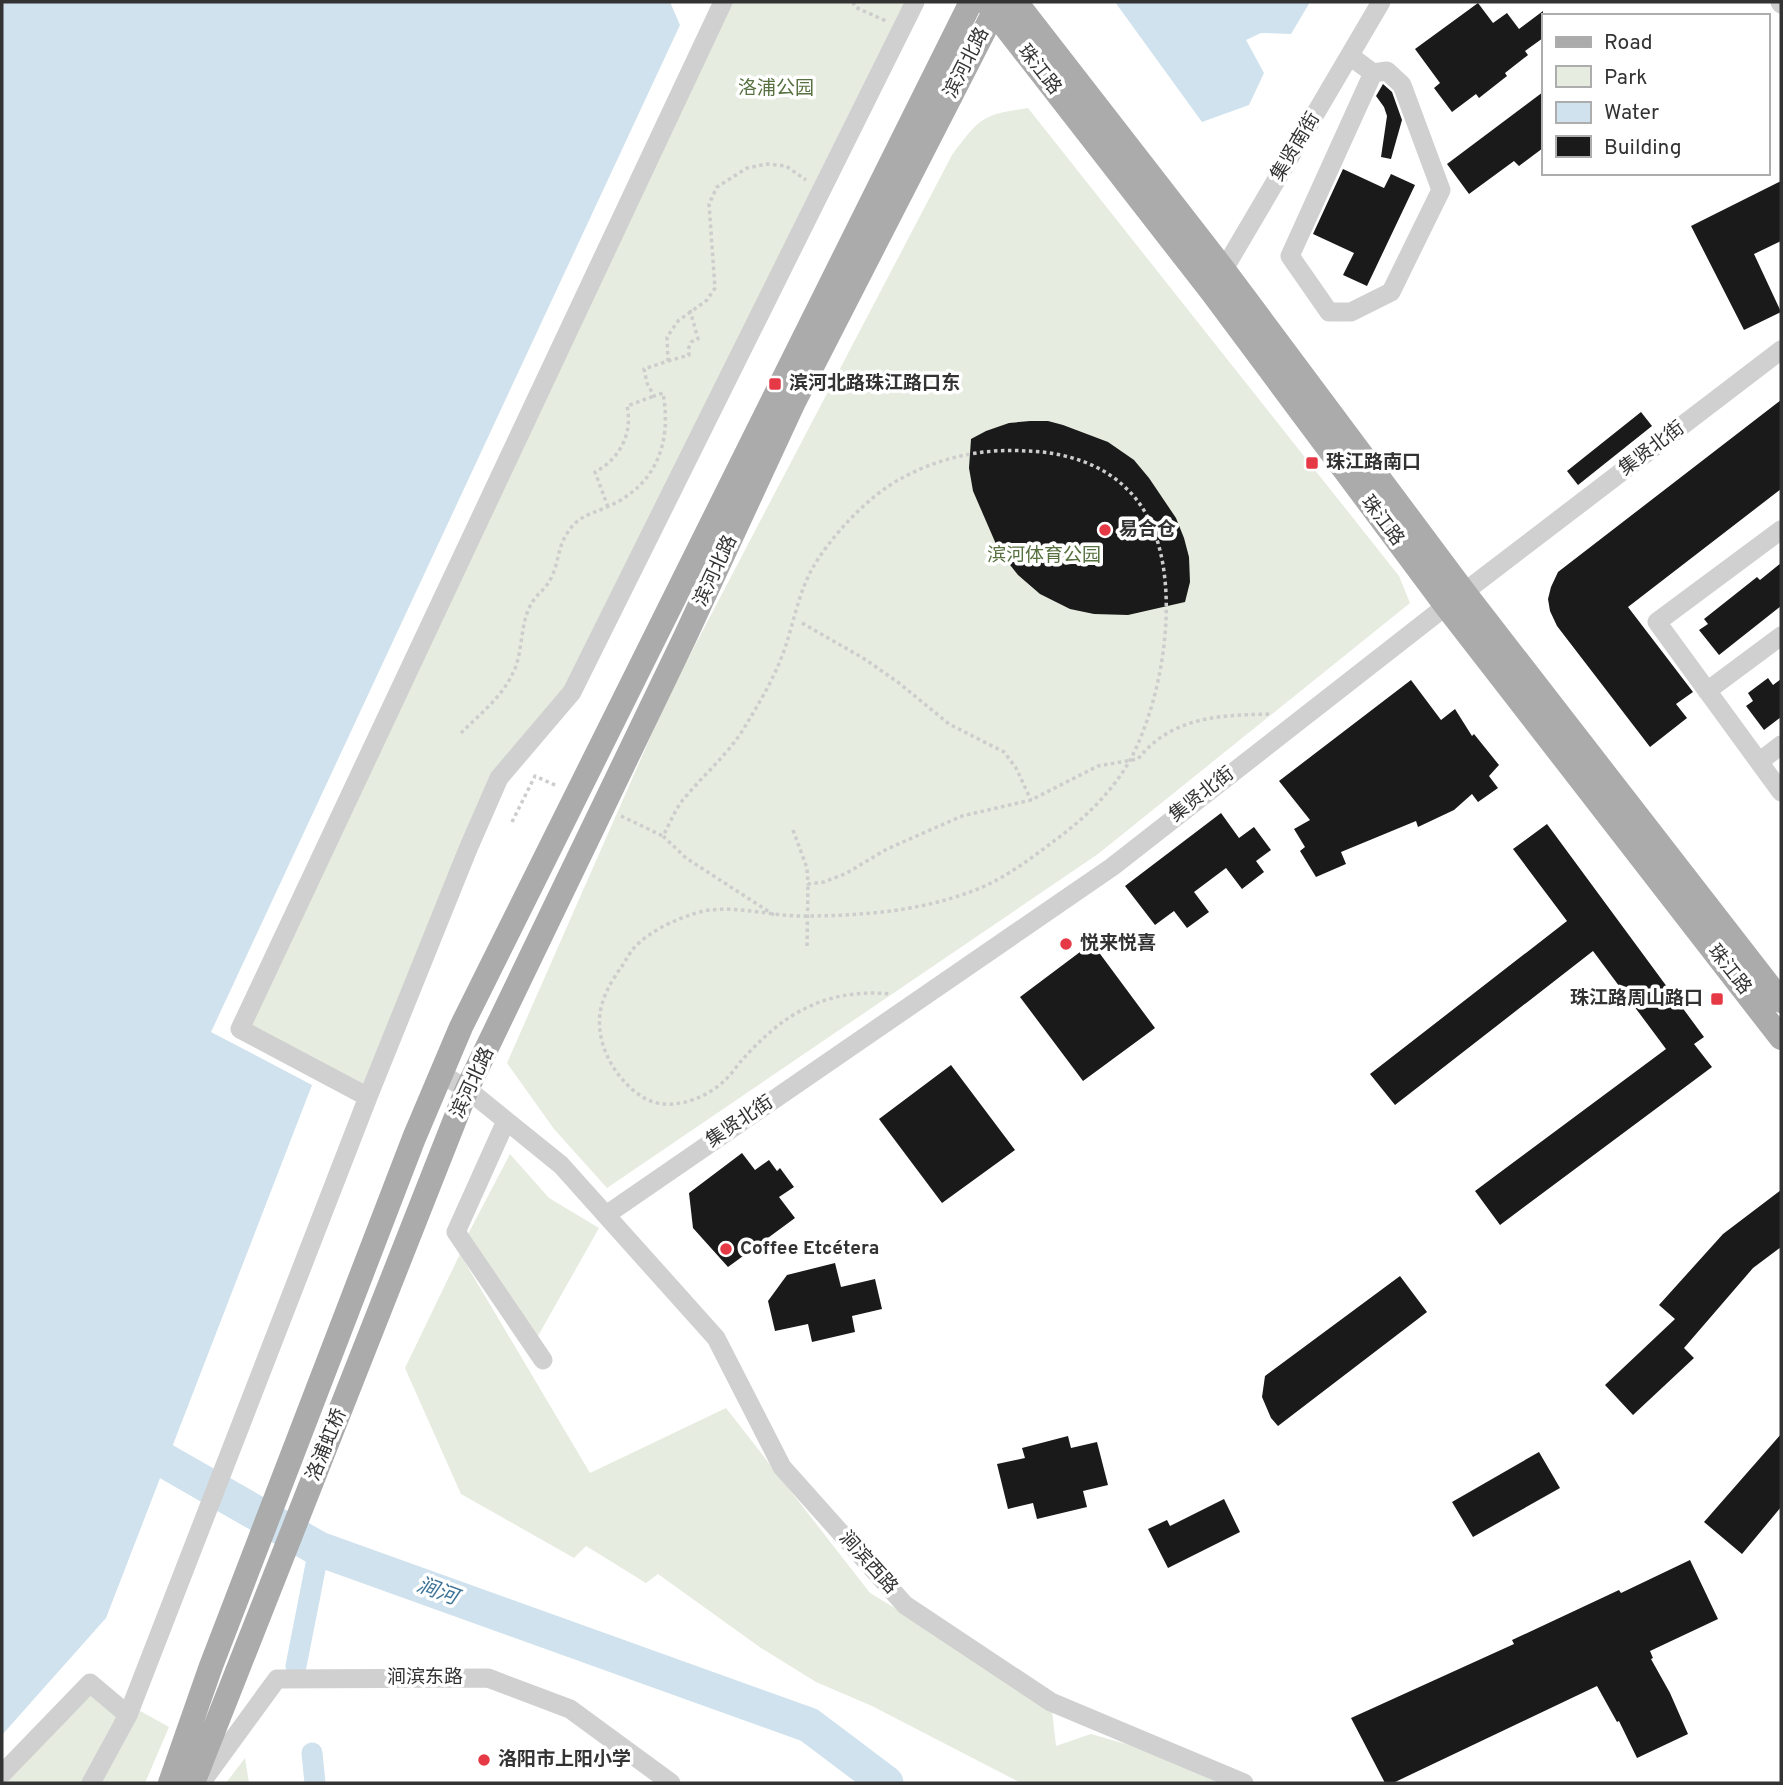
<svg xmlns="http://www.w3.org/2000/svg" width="1783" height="1785" viewBox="0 0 1783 1785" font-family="Overpass,'Noto Sans SC',sans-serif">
  <rect width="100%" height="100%" fill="#fff"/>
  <path fill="#e6ecdf" d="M723,2H914L572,692L499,778L368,1097L240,1029Z
    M1028,108L1399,576L1410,603L1098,854L607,1188L554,1129L507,1063L669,695L952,155C980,118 981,115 1028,108Z
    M510,1154L549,1198L599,1228L538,1336L467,1236Z
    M460,1254L590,1473L726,1408L870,1593L1051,1702L1056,1746L1091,1734L1213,1769L1226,1783H1021L872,1706L816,1682L761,1648L658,1574L646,1583L586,1546L574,1558L461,1494L405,1368Z
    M90,1683L169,1727L145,1783H2Z
    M245,1758L249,1783H226Z"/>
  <path fill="#cfe2ee" d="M2,2H670L680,25L211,1032L312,1085L106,1618L2,1735Z
    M1115,2H1310L1291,34L1261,33L1246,40L1264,73L1249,105L1202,122Z"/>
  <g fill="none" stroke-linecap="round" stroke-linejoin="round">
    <path stroke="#cfe2ee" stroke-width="21" d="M296,1666L319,1549
      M312,1753L315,1783"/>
    <path stroke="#cfe2ee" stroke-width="35" d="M125,1438L319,1549L809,1725L886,1783"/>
  </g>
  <path fill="#1a1a1a" d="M1478,3L1493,23L1507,13L1519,29L1543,11V38L1525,51L1528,55L1505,73L1507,76L1479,98L1476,94L1452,112L1434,88L1440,83L1415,49Z
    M1383,84L1392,92L1402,120L1391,159L1381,157L1387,116L1384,107L1376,96Z
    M1543,92V148L1519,166L1514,161L1469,194L1447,164Z
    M1343,169L1384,188L1391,174L1415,185L1367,286L1343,275L1354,253L1313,234Z
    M1781,181V241L1754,254L1781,312L1744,330L1691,226Z
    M1781,400V489L1628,607L1693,692L1676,704L1687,718L1650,747L1557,626L1550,611L1548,599L1551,587L1558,572Z
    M1641,412L1652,426L1578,485L1567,471Z
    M1030,421H1048L1063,425L1108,442L1134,460L1149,478L1176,518L1184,538L1189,557L1190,582L1185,602L1128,615L1094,614L1070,609L1040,594L1018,575L999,551L973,491L969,468L971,439L986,431L1009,423Z
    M1781,563V606L1719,655L1699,630L1708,624L1704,619L1757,577L1760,580Z
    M1768,678L1773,685L1781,679V717L1764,730L1746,706L1753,701L1748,693Z
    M1411,680L1441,720L1455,709L1472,736L1474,734L1499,765L1489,776L1498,788L1478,802L1472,794L1454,810L1418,827L1416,821L1341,852L1346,864L1316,877L1300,851L1305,847L1294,829L1310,820L1279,781Z
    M1221,813L1239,838L1254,827L1271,850L1256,861L1264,872L1242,889L1226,868L1194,892L1209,912L1187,928L1174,911L1155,925L1125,886Z
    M1547,824L1704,1037L1694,1044L1712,1067L1500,1225L1475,1191L1666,1049L1593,951L1395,1105L1370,1074L1567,921L1513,849Z
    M1092,943L1155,1028L1083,1081L1020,997Z
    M951,1065L1015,1150L942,1203L879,1119Z
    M742,1153L755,1170L769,1160L777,1171L780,1168L794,1187L779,1197L795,1218L728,1267L693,1228L689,1193Z
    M1781,1190V1247L1753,1268L1684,1348L1694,1358L1633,1415L1605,1385L1675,1319L1659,1305L1723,1234Z
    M835,1263L841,1287L875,1279L882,1309L852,1316L855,1332L812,1342L808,1324L775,1331L768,1301L787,1275Z
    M1400,1276L1427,1312L1278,1426L1271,1418L1262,1397L1265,1376Z
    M1781,1434V1507L1742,1554L1704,1522Z
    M1068,1436L1071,1448L1097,1442L1108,1485L1083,1491L1087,1507L1037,1519L1033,1503L1008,1509L997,1464L1025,1458L1022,1448Z
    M1539,1452L1560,1488L1473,1537L1452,1502Z
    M1224,1499L1240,1532L1168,1568L1148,1529L1167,1520L1170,1526Z
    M1690,1560L1718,1619L1650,1651L1653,1658L1651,1659L1670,1693L1688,1734L1637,1758L1619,1721L1617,1722L1597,1686L1393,1783H1385L1351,1718L1514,1644L1512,1640L1619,1590L1621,1593Z"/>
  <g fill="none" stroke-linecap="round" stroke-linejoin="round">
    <path stroke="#cdcdcd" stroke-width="3.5" stroke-dasharray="3.5 3.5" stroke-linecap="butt" d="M853,2L855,7L886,21
      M668,361L689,355L688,350L691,342L698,339L690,310
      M608,507L595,472C620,459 633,433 627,406L654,396
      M802,623L863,658L899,683L949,724L1004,752L1016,768L1031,800
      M461,733C479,715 502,697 513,673C524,651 519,622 533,601C539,592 547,588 552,576C559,561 558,546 568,532C578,516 591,514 607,507C656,486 672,443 663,393L654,396L647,383L644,369L668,361L667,337L678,321L707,300L715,288L709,204L717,187L747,168L767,164L786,166L806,180
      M621,816L663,836
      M512,822L535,776L557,786
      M793,830L807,868L808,884L824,882L845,874L887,849L962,816L1031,800L1098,766L1138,759C1172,716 1221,715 1272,714
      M774,915L686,858L663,836C669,825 674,812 682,801C703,775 729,754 746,725C761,700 777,673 786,645C794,620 799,593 812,569C830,537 869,495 902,478C940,457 985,448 1027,451C1063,452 1101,463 1127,489C1190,549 1167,694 1129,762C1112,791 1088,815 1062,835C1038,853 1014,872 987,885C929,911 864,916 801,916C766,916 727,902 693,914C672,921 648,932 633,949C629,954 626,960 622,966C615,976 607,988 603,1001C591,1035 611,1076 641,1096C665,1113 702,1101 723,1082C730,1076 736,1067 742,1060C759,1041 781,1020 804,1009C831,995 861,991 891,994
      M807,946L808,884"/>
    <path stroke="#d0d0d0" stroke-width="19" d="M723,2L240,1029L368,1097L468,849L499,778L572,692L915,2
      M1780,2L1781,4
      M1350,56L1373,73L1290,256L1329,312H1351L1391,292L1441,190L1402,85L1387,71L1373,73
      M1217,281L1381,2
      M1781,530L1657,622L1781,792
      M1707,691L1781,636
      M1759,762L1781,745
      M441,1074L467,1089L561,1165L716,1338L782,1467L905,1605L1051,1702L1244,1783
      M506,1121L456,1232L543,1360
      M606,1215L1112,867L1446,606L1781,350
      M2,1774L90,1683L128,1715
      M91,1783L128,1715L368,1097
      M201,1783L277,1679L488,1678L570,1709L671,1783"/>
    <path stroke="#ababab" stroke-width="24" d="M986,2L1211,291L1446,606L1781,1038
      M1016,2L1224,270L1464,592L1781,1001
      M170,1783L211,1666L414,1138L461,1027L971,2
      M193,1783L467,1089L685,637L794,402L999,2"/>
  </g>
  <g fill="#e63946" stroke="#fff" stroke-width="2.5">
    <rect x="768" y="377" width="14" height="14" rx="3.5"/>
    <rect x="1305" y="456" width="14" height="14" rx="3.5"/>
    <circle cx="1105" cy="530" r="7"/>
    <circle cx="1066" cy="944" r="7"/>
    <rect x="1710" y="992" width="14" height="14" rx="3.5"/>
    <circle cx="726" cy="1249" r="7"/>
    <circle cx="484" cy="1760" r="7"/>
  </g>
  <g text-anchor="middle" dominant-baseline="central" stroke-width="7" stroke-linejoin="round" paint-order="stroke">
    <g font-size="19" fill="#333" stroke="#fff">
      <text transform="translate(967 63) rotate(-63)">滨河北路</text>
      <text transform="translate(1039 70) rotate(52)">珠江路</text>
      <text transform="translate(1296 147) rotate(-59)">集贤南街</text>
      <text transform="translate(1652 449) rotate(-37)">集贤北街</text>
      <text transform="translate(1382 521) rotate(53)">珠江路</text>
      <text transform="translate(716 571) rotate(-65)">滨河北路</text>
      <text transform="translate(1202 795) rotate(-38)">集贤北街</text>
      <text transform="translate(1729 970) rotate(52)">珠江路</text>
      <text transform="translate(473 1083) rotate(-65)">滨河北路</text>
      <text transform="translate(740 1122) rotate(-34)">集贤北街</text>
      <text transform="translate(327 1445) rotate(-68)">洛浦虹桥</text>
      <text transform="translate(868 1563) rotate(48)">涧滨西路</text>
      <text x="425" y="1678">涧滨东路</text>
    </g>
    <g font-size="19" fill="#56703f" stroke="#fff">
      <text x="776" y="89">洛浦公园</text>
      <text x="1044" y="556">滨河体育公园</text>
    </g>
    <g font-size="19" font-weight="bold" fill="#333" stroke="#fff" text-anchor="start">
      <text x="789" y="384">滨河北路珠江路口东</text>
      <text x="1326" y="463">珠江路南口</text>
      <text x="1119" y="530">易合仓</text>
      <text x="1080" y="944">悦来悦喜</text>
      <text x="1703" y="999" text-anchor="end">珠江路周山路口</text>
      <text x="740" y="1249">Coffee Etcétera</text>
      <text x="498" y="1760">洛阳市上阳小学</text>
    </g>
    <g font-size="21" font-style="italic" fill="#3f7597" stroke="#fff">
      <text transform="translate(437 1592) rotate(20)">涧河</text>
    </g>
  </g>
  <rect width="1783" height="1785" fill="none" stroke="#333333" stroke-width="7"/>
  <rect x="1542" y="14" width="228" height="161" fill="#ffffff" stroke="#adadad" stroke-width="2"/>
  <rect x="1556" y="37" width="35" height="10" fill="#ababab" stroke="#adadad" stroke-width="2"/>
  <text x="1604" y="49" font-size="21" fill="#333333">Road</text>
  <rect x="1556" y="66" width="35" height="21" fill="#e6ecdf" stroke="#adadad" stroke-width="2"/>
  <text x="1604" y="84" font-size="21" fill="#333333">Park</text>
  <rect x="1556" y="102" width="35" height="21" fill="#cfe2ee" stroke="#adadad" stroke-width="2"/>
  <text x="1604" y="119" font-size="21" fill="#333333">Water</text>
  <rect x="1556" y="136" width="35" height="21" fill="#1a1a1a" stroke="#adadad" stroke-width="2"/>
  <text x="1604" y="154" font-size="21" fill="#333333">Building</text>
</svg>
